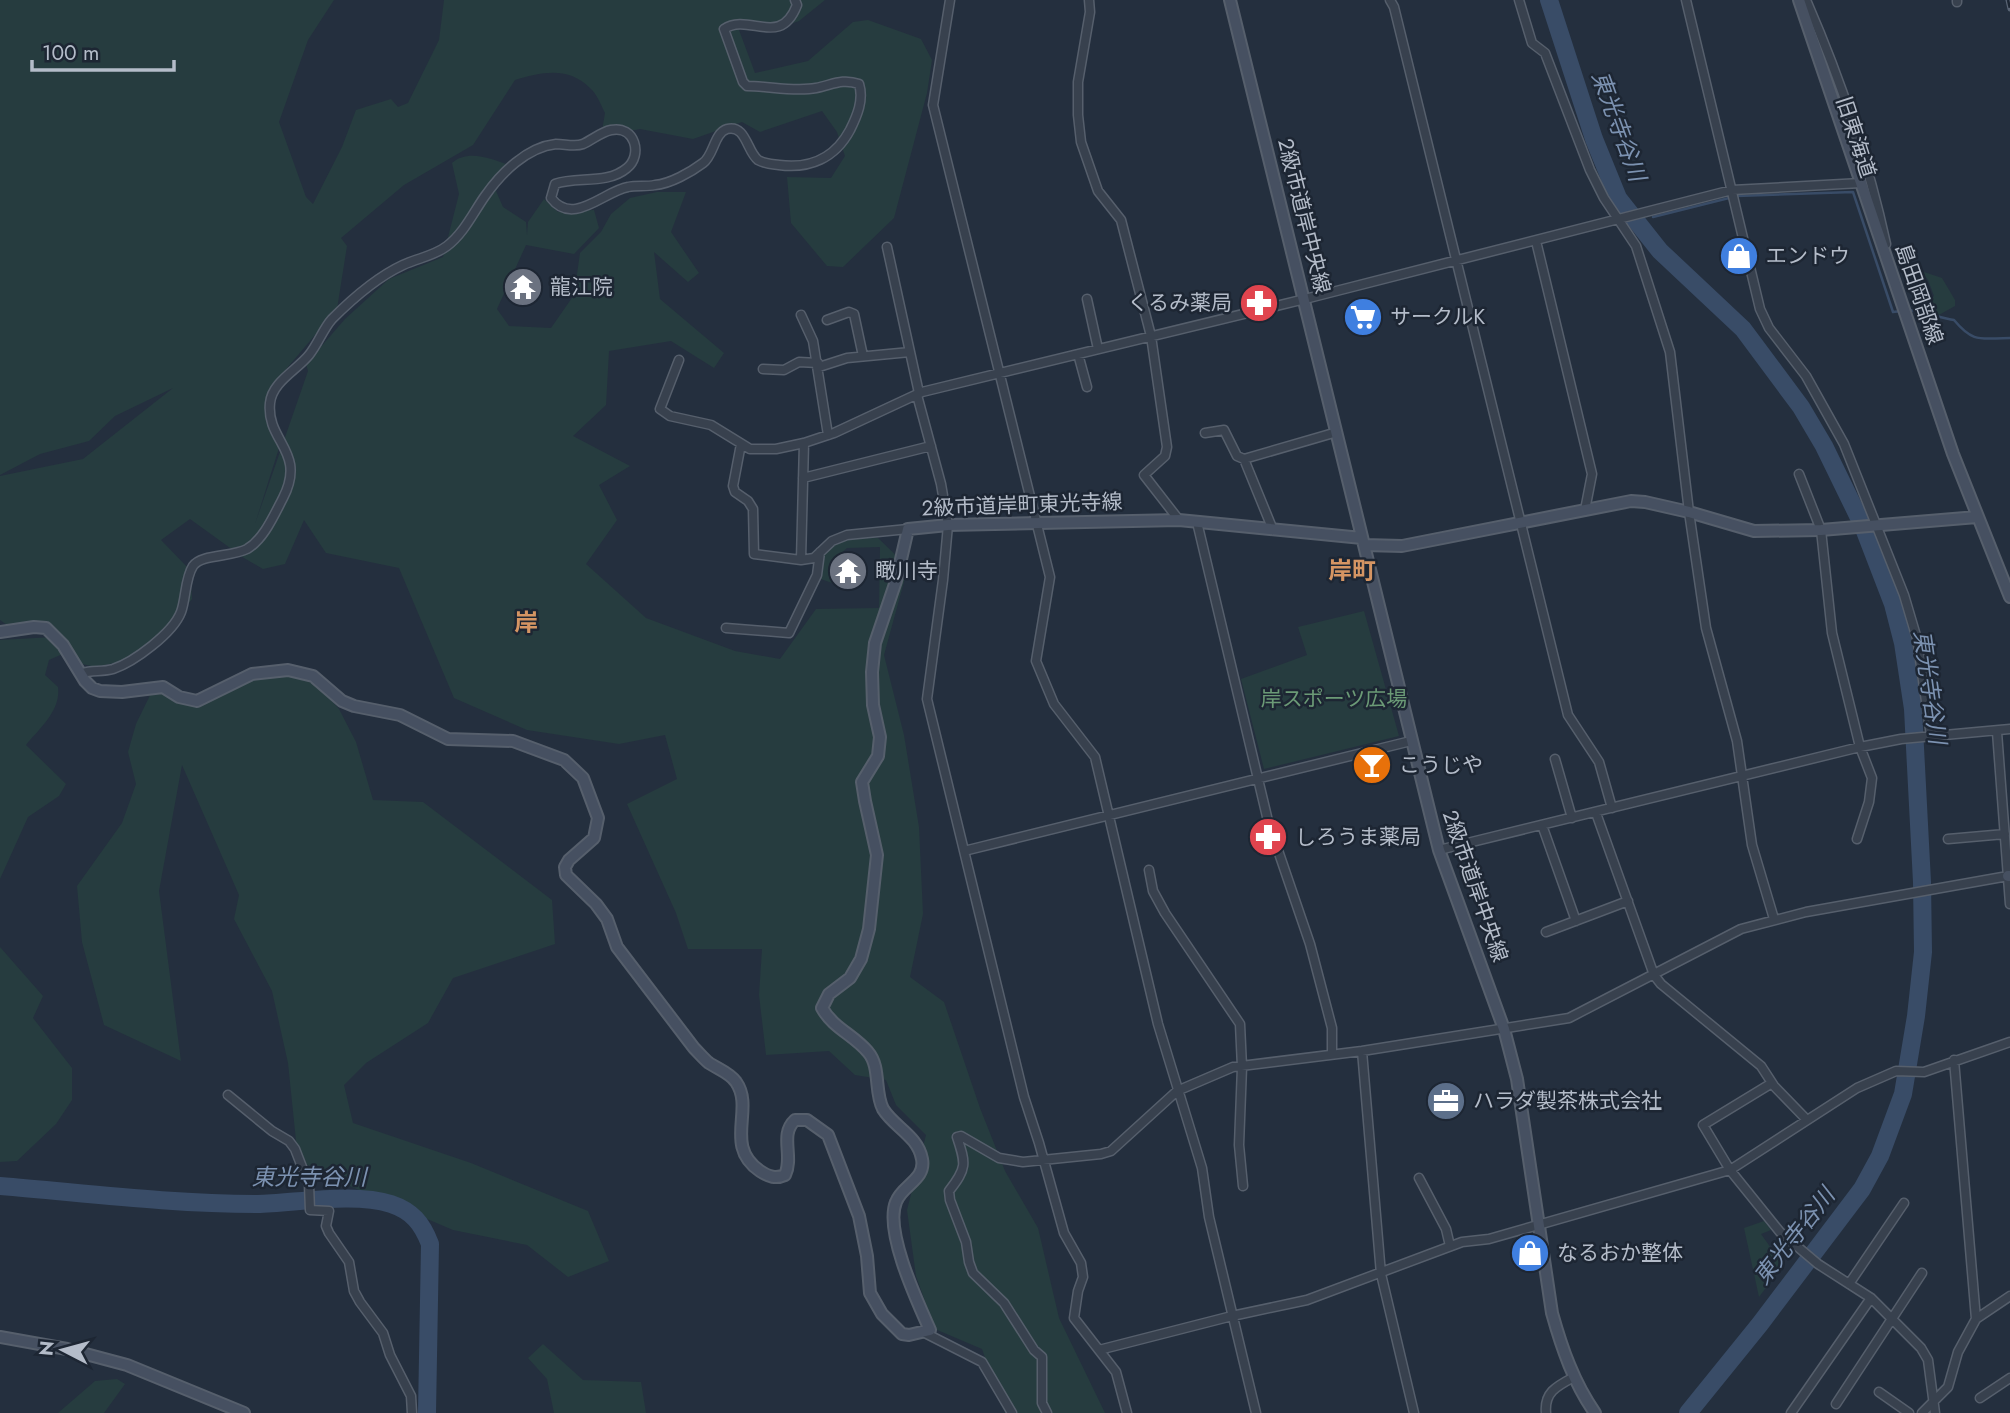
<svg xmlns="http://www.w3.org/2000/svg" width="2010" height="1413" viewBox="0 0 2010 1413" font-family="Jost,'Noto Sans JP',sans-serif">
  <rect width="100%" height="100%" fill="#242f3e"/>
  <path fill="#263c3f" d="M0,0H334L308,40L279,122L306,197L313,204L342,147L356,110L391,99L398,107L408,103L439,40L444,0H825L799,21L768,32L751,21L739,30L755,73L808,61L853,22L868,20L921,39L932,60L927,93L894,218L843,267L827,266L791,223L787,177L831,178L845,156L837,132L822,111L760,132L742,122L693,139L640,129L601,137L605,113C601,105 597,94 590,88C568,66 541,72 515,80L473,145L404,185L341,238L347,246L337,309L271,387L265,407L279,448L255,524L308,371L306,364L345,319L389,279L443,257L459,194L452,163C469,148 493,160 512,166L496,191L503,207L526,222L527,235L528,222L544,199L558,212L594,210L599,228L574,254L526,245L497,309L509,326L551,328L574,295L580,253L601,232L611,214L630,198L657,192H686L671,232L699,273L688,282L654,252L660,299L724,353L714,368L671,341L609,351L606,405L573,436L630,466L599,485L617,520L586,564L646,618L735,651L780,659L816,609L879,608L880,547L847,548L833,561L832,583L818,578L824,553L843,539L878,538L908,567L884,655L904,735L919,827L923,914L910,977L944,1002L980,1108L1005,1171L1038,1228L1059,1318L1105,1413H1005L982,1349L935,1329L916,1276L907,1210L926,1135L896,1105L886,1080L855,1075L829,1051L766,1055L759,995L762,949H688L676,913L627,804L677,779L665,735L619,744L527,730L454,698L399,568L326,553L304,520L285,564L263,569L244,558L190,519L161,540L190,570L192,599L156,644L124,661L95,667L78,663L49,631L10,627L0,620V476L83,459L173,388L115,416L89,441L40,454L0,475Z
    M1921,271L1942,278L1955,300V306L1937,316L1915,307L1930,306L1931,299L1934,296L1928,280Z
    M1364,611L1399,736L1264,769L1241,679L1307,655L1298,627Z
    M54,637L67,652L49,660L45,675L58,687C61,710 41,727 26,745L66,784L59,796L28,817L0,879V640Z
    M266,668L315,682L339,709L356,742L373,800L423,802L552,900L555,944L453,978L428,1023L366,1063L344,1085L353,1123L471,1163L588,1211L609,1261L568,1277L527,1245L453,1230L345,1184L298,1160L288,1063L272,991L234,919L239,895L182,765L159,891L181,1061L104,1025L82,942L77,886L122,823L136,784L128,752L136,724L156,683L196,704L220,684Z
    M0,947L43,996L33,1018L72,1068V1100L56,1124L17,1161L0,1162Z
    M1764,1221L1771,1230L1761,1234L1783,1265L1759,1297L1744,1228Z
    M543,1344L583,1380L641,1382L646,1413H554L547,1379L528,1358Z
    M117,1379L125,1384L104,1413H58L95,1381Z"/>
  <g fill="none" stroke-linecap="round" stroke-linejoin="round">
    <path stroke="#394c67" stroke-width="2.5" d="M1653,217L1737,196L1853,192L1893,312L1901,311
      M1907,310C1918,310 1941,318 1954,320C1974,344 1981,338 2010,338"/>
    <path stroke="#394c67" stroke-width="18" d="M1549,0L1594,139L1618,198L1660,251L1743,329L1801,407L1824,446L1863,526L1893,604L1903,643L1913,709L1922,882L1923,952L1916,1016L1903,1094L1880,1156L1862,1189L1760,1324L1688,1413
      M0,1186C85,1193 171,1204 257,1204C296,1203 355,1192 391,1204C412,1211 422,1223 430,1244L427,1413"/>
    <g stroke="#565f6c" stroke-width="11">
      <path id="street" d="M950,0L933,105L1050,577L1036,661L1054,704L1095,757L1158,1024L1202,1168L1209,1217L1256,1413
        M1089,0L1090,12L1078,82V115L1081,142L1098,191L1121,220L1151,336L1167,447L1165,456L1144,475L1179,520
        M1390,0L1394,7L1568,715L1599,762L1612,808
        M1519,0L1532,43L1545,53L1590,170L1604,198L1636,246L1670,352L1689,512L1706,628L1737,741L1752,845L1774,919
        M1686,0L1760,309L1769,328L1806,376L1844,444L1904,595L1917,639L1931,736
        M1806,0C1840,78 1868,161 1886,244
        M1957,0V2
        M1536,241L1592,474L1585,510
        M887,247L919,393
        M1087,299L1098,349
        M801,315L813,341L828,435
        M827,320L849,312L854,314L863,356
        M1078,354L1087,387
        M679,360L660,409L670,416L711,425L750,449H776L804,443L834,433L922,392L1305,299L1732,190L1861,183
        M819,367L847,358L910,352
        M763,369L784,370L799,362L818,363
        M917,395L941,484L948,525L943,580L927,699L1024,1097L1039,1143L1064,1233L1081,1263L1083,1277L1078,1291L1074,1318L1116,1372L1127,1413
        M1205,433L1224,430L1237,456L1244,459
        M741,444L733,486L735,492L748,501L753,509L754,554L801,560L814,558L832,541L847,535L908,529
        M1799,474L1821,530L1832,633L1860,747L1872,778L1869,802L1857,839
        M803,478L931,446
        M1197,522L1268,821L1310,944L1332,1028V1054
        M1273,530L1244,459L1337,432
        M801,560L804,443
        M726,628L789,633L817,575L820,552
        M82,673C92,670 103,672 113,669C134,662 173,633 181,612C186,599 185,578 193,566C201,554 232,557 247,549C264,539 274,515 283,498C307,451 266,442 270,403C272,382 297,370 309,355C318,344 323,329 332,319C352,299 377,277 403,265C418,258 434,256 447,246C464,233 473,213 485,196C501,173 527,147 556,144C565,144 575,147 583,144C592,140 601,132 611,130C635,125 643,155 627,168C607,185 577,176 555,184L551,198C573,227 604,191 628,187C637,185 646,187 655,185C670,184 691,172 703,163C714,155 714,133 727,129C746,124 747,152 758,160C765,164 772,164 779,165C810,169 835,158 850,130C857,116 864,100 859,84C842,78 832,85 816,88C794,92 769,86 747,86L743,82L724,29C749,12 780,49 797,5L795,0
        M1997,732L2010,904
        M1555,759L1572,818
        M1596,813L1654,975L1661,984L1761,1066L1774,1086L1807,1120
        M1542,825L1576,921
        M1948,839L2005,834
        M1439,850L1860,747L1901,739L2010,729
        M964,851L1411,741
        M1149,870L1153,891L1165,913L1240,1024L1242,1067L1239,1145L1243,1186
        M1546,932L1628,901
        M1362,1051L1381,1274L1414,1413
        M1954,1060L1976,1319
        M1772,1083L1703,1125L1730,1170L1780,1232L1818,1264L1871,1298L1921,1348L1928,1360L1935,1413
        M228,1095L272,1131L289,1141L295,1149L309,1185L310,1210L329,1211L326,1226L329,1233L349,1262L354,1291L360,1302L383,1333L390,1355L411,1396L412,1413
        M1419,1178L1446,1229L1450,1246
        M1849,1284L1904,1203
        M923,1332L982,1362L1012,1413
        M1099,1350L1232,1316L1307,1300L1462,1242L1489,1239L1730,1170L1857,1088L1896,1071L1924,1072L2010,1042
        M1879,1392L1909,1413
        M1980,1398L2010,1378
        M1836,1404L1922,1273
        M1047,1413L1042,1403V1357L1034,1350L1004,1303L973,1273L969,1262L966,1242L950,1200L949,1191C967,1168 966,1164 957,1137L961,1136L999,1158L1023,1162L1101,1154L1111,1151L1177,1091L1233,1067L1362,1051L1569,1018L1741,929L1806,912L2008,876
        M1546,1413C1544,1392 1557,1386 1574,1377
        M1791,1413L1871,1298
        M1922,1413L1948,1387L1958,1352L1976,1319L2010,1296"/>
    </g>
    <g stroke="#565f6c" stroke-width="14">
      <path id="secondary" d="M1230,0L1439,850L1504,1029L1517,1079L1552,1313C1562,1349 1574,1383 1595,1413
        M1799,0L1953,454L2010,597
        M1364,545L1402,546L1631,501L1645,502L1689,512L1754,531L1821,530L1977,517
        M0,632L34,627L46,628L63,645L85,681L92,688L100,691L122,692L163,687L179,697L197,701L252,674L288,670L313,676L342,701L354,706L400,715L448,739L513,741L564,760L583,778L598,818L594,838L569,860L565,867L566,875L596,904L607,919L617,947L694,1048C699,1053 704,1059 709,1063C718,1069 730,1073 736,1082C755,1109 723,1146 760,1171C769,1177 776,1179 785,1175C794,1156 779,1135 795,1120H807L828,1135L859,1216L867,1256L870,1293L882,1314L902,1334L909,1335L930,1330C918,1303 884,1231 896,1202C902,1185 926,1180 922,1159C918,1136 894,1127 883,1109C874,1092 881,1067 868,1052C854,1035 833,1028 822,1008L829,994L850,978L861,959L869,929L877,855L865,801L862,782L878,756L880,737L873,705L872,672L875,643L896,581L908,529L948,525L1179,520L1362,538
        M2008,876H2010
        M0,1337L67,1349L127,1365L244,1413"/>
    </g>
    <use href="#street" stroke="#38414e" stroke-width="8"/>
    <use href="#secondary" stroke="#465061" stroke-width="10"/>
    <g stroke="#5a6575" stroke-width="5">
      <path id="rail" d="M2008,0L2010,9"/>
    </g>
    <use href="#rail" stroke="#1d2633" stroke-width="2.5" stroke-dasharray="8" stroke-linecap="butt"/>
  </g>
  <defs>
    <g id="shop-disc" transform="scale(2.0125)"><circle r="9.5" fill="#3f7fe0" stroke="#1d2633"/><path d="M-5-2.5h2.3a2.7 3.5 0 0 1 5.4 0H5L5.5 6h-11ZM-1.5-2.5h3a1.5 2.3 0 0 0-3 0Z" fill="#fff"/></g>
    <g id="temple-disc" transform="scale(2.0125)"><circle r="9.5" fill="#6b7280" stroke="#1d2633"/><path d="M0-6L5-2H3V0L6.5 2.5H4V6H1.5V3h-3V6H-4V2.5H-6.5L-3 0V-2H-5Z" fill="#fff"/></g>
    <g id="pharmacy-disc" transform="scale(2.0125)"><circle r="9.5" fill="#e0444e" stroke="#1d2633"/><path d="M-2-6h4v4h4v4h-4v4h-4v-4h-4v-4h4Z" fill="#fff"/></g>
    <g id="supermarket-disc" transform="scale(2.0125)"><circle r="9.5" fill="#3f7fe0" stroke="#1d2633"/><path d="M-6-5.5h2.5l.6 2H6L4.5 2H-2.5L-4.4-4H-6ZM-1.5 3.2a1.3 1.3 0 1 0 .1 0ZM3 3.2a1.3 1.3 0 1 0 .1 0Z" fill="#fff"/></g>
    <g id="bar-disc" transform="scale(2.0125)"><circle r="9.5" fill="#e8710a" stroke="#1d2633"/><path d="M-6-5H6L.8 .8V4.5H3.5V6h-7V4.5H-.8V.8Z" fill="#fff"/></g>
    <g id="office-disc" transform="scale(2.0125)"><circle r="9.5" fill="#5c6f8a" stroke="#1d2633"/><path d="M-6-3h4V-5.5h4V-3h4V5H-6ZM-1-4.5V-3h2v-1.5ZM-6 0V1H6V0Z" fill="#fff"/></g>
  </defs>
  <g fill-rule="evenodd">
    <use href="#shop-disc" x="1739" y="256"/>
    <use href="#temple-disc" x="523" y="287"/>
    <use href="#pharmacy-disc" x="1259" y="303"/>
    <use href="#supermarket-disc" x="1363" y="317"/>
    <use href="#temple-disc" x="848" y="571"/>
    <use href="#bar-disc" x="1372" y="765"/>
    <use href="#pharmacy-disc" x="1268" y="837"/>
    <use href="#office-disc" x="1446" y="1101"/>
    <use href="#shop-disc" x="1530" y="1253"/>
  </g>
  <g text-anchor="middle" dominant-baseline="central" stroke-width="5" stroke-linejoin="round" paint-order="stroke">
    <g font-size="21" fill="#b4bcc9" stroke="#1d2633">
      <text transform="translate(1856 137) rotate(72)">旧東海道</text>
      <text transform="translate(1304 216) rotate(76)">2級市道岸中央線</text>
      <text transform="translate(1919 294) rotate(71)">島田岡部線</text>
      <text transform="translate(1022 505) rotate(-2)">2級市道岸町東光寺線</text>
      <text transform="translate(1475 886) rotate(71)">2級市道岸中央線</text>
    </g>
    <g font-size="21" fill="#b4bcc9" stroke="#1d2633" text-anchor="start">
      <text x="1766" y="256">エンドウ</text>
      <text x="550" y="287">龍江院</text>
      <text x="1232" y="303" text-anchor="end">くるみ薬局</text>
      <text x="1390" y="317">サークルK</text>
      <text x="875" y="571">瞰川寺</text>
      <text x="1399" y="765">こうじや</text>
      <text x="1295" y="837">しろうま薬局</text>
      <text x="1473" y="1101">ハラダ製茶株式会社</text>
      <text x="1557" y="1253">なるおか整体</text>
    </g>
    <g font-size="21" fill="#6b9a76" stroke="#1d2633">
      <text x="1334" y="699">岸スポーツ広場</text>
    </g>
    <g font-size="23" font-style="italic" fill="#7c92b1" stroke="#1d2633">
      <text transform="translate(1619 126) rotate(70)">東光寺谷川</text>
      <text transform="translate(1930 687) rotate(82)">東光寺谷川</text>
      <text x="309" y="1177">東光寺谷川</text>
      <text transform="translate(1794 1236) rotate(-52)">東光寺谷川</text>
    </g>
    <g font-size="24" font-weight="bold" fill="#d59563" stroke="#1d2633">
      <text x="1352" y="570">岸町</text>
      <text x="526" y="622">岸</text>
    </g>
  </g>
  <g transform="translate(63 1350) rotate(276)" stroke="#1d2633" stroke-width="5" paint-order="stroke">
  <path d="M0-5L12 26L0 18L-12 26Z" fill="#b4bcc9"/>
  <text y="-10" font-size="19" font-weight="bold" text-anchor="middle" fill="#b4bcc9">N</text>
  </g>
  <path d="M32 60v10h142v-10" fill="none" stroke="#b4bcc9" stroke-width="3.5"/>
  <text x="42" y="60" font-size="21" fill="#b4bcc9" stroke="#1d2633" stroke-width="5" paint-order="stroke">100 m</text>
</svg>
